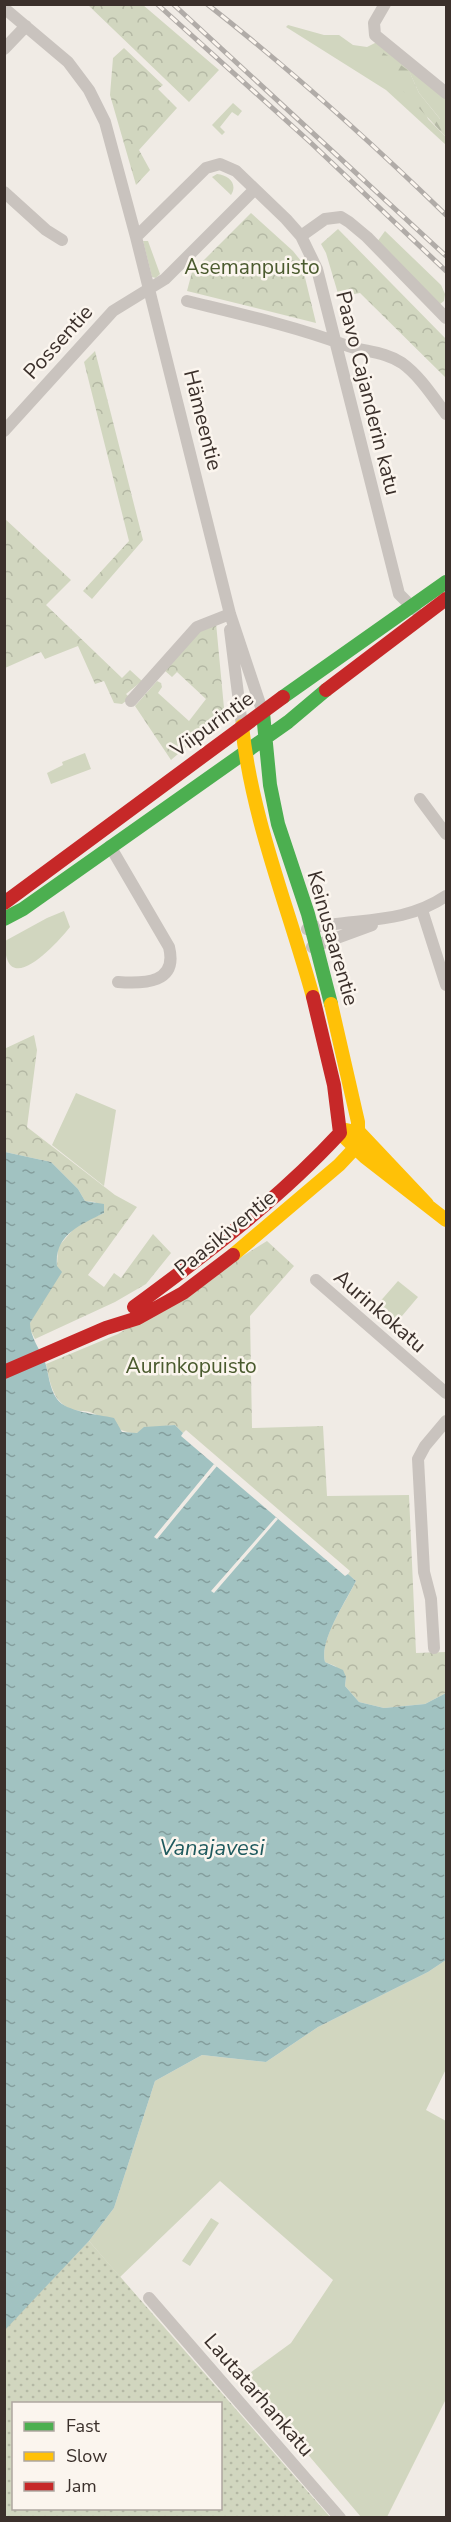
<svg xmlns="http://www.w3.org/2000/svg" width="451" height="2522" viewBox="0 0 451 2522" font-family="'Nunito Sans',sans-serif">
  <defs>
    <pattern id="forest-firs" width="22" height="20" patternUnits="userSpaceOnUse" patternTransform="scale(1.5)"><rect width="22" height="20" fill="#d1d6bf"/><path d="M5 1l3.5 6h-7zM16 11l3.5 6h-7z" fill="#b4b8a4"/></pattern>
    <pattern id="park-crowns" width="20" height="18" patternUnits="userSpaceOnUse" patternTransform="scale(1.5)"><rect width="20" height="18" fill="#d1d6bf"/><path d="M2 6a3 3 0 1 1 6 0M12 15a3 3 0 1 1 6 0" fill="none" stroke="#b4b8a4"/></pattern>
    <pattern id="garden-dots" width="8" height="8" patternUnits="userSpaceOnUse" patternTransform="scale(1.5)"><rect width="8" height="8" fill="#d1d6bf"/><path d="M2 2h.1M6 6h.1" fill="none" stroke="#b4b8a4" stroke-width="1.8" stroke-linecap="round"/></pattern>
    <pattern id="water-ripples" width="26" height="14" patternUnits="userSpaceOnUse" patternTransform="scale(1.5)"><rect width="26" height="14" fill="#a1c2c1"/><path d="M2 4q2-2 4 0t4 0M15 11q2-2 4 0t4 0" fill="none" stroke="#849e9d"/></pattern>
  </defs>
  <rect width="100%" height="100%" fill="#f0ebe5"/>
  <path fill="#d1d6bf" d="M288,25L324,35H339L353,45L367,47L377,42L446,96V116L441,120L419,93L409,71L428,119L446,137V145L386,90L286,27Z
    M233,103L242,111L238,116L232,112L220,127L225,132L222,135L212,125Z
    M217,174C229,175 238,184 231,195L212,177Z
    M385,231L441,285L445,294L444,301L440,304L377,242Z
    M143,241H148L160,274L156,278L152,277Z
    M85,753L91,769L51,784L47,773L63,765L62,762Z
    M64,911L70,927C55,946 4,1001 5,941L47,918Z
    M76,1093L116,1110L104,1186L52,1145Z
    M398,1281L418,1297L391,1329L370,1313Z
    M446,1960V2069L426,2110L446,2121V2399L387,2517H361L243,2378L291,2343L333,2280L220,2181L120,2277L89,2241L114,2208L155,2081L202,2055L266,2062L318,2027L428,1972Z
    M211,2218L219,2223L190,2266L182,2261Z"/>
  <path fill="url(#forest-firs)" d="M377,48L409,71L419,93L440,119L446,116V137L373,59Z"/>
  <path fill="url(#park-crowns)" d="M88,5H143L219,70L189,102Z
    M124,48L163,85L158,89L177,108L139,150L150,170L136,185L110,95L113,58Z
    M251,213L293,251L301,261L316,323L187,291L192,272Z
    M338,229L446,339V378L360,293L339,297L326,253L321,244Z
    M95,351L143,540L92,599L83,591L129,541L84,362Z
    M4,518L71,580L46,605L122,678L130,670L142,681L126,694L130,698L122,704L114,703L104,681L95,684L78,646L45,659L41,652L5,668Z
    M216,623L224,708L199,736L171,760L135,706L157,681L161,683L162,687L158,693L189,721L206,699L177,672L172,677L164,670L199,630Z
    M34,1035L37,1050L27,1127L115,1195L137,1207L88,1275L104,1287L114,1273L121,1278L153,1234L171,1253L146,1284L115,1302L35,1339L30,1329V1323L43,1298L57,1266L58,1247L78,1224L104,1213L95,1202L85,1201L78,1189L51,1162L5,1152L4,1049Z
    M267,1241L294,1266L250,1316L252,1428L323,1426L327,1496L409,1495L416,1653L446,1652V1693L425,1704L384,1708L359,1702L345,1686L346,1677L335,1666L325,1662C319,1640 346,1602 356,1581L348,1574L350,1571L186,1430L183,1433L175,1425C161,1425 148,1433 134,1433C116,1432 107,1418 92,1413C86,1410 79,1412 73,1410C53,1403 50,1383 46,1364L118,1334Z"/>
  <path fill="url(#garden-dots)" fill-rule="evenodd" d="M89,2241L330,2517H5L4,2330ZM14,2404H220V2508H14Z"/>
  <path fill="url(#water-ripples)" d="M5,1152L51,1162L78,1189L85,1201L104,1204V1213C80,1225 54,1235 57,1266L62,1272L30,1323C30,1336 40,1350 45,1362C49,1374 49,1388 57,1399C66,1412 97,1414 114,1418L122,1432L137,1433L144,1427L175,1425L183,1433L181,1436L345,1576L348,1574L356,1581C346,1601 319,1641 325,1662L343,1670L346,1677L345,1686L359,1702L384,1708L425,1704L446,1693V1960L428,1972L318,2027L266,2062L202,2055L155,2081L114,2208L89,2241L5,2330Z"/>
  <path fill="#f0ebe5" d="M214,1464L217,1466L157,1539L154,1537Z
    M276,1517L278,1519L214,1593L211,1591Z"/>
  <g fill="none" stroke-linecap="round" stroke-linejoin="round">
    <path stroke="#c9c3be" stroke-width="12" d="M385,4L374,23L375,35L446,93
      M4,8L68,62L89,90L105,122L136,237L230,614L263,713
      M4,49L26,26
      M4,192L46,230L62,240
      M301,236L325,219L341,217L349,222L367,237L446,318
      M136,237L206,168L220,164L236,171L286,219L301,236L317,269L399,594L415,610
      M187,301C240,314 294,326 345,345C364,352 384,351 402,363C420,376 433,397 446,414
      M4,431L113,311L165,279L254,190
      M230,630L242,726
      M131,701L197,627L230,614
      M420,799L446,834
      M110,846L169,947C178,983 145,984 118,982
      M422,910L446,985
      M307,929C356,917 401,926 446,896
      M312,947L372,925
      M316,1280L446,1393
      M434,1648L431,1599L424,1572L418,1459L425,1446L446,1421
      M149,2298L340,2518"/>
    <path stroke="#4caf50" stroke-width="14" d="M283,697L446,582
      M263,713L270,785L278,824L308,914L331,1004
      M4,919L23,909L288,722L326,690"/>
    <path stroke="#ffc107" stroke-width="14" d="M242,726C252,820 288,906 313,997
      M427,1204L360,1133L346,1130L340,1133L365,1157L446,1220
      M233,1255L339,1165L355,1148L358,1141V1122L331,1004"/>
    <path stroke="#c62828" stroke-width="14" d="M326,690L446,599
      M4,903L283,697
      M134,1307C206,1254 279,1199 340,1133L334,1085L313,997
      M4,1372L106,1328L138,1318L183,1293L233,1255"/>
    <g stroke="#b1aca8" stroke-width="5">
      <path id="rail" d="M157,4L310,142L446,271
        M173,4L446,256
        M207,4C291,70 370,141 446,215"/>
    </g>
    <use href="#rail" stroke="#fbf5ee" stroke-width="3" stroke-dasharray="9" stroke-linecap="butt"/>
  </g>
  <g text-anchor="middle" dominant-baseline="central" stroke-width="5" stroke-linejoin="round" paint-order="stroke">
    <g font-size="21" fill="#4a5a2e" stroke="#fbf5ee">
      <text x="252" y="267">Asemanpuisto</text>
      <text x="191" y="1366">Aurinkopuisto</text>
    </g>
    <g font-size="21" fill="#3b302b" stroke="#fbf5ee">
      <text transform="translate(58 342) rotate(-48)">Possentie</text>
      <text transform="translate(368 393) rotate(76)">Paavo Cajanderin katu</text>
      <text transform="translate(203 420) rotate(76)">Hämeentie</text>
      <text transform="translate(212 724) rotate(-36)">Viipurintie</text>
      <text transform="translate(333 938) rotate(74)">Keinusaarentie</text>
      <text transform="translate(225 1233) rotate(-39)">Paasikiventie</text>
      <text transform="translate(380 1311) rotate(41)">Aurinkokatu</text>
      <text transform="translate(259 2395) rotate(49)">Lautatarhankatu</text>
    </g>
    <g font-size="22" font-style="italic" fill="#1f5a5e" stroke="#fbf5ee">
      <text x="212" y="1848">Vanajavesi</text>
    </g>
  </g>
  <rect width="451" height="2522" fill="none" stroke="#3b302b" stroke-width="12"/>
  <rect x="12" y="2402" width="210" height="108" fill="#fbf5ee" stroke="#aea6a0" stroke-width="1.5"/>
  <rect x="24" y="2422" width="30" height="9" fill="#4caf50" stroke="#aea6a0" stroke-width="1.5"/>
  <text x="66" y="2432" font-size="18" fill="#3b302b">Fast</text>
  <rect x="24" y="2452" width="30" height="9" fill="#ffc107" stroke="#aea6a0" stroke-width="1.5"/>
  <text x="66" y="2462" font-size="18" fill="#3b302b">Slow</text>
  <rect x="24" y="2482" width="30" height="9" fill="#c62828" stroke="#aea6a0" stroke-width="1.5"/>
  <text x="66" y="2492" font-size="18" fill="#3b302b">Jam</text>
</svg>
